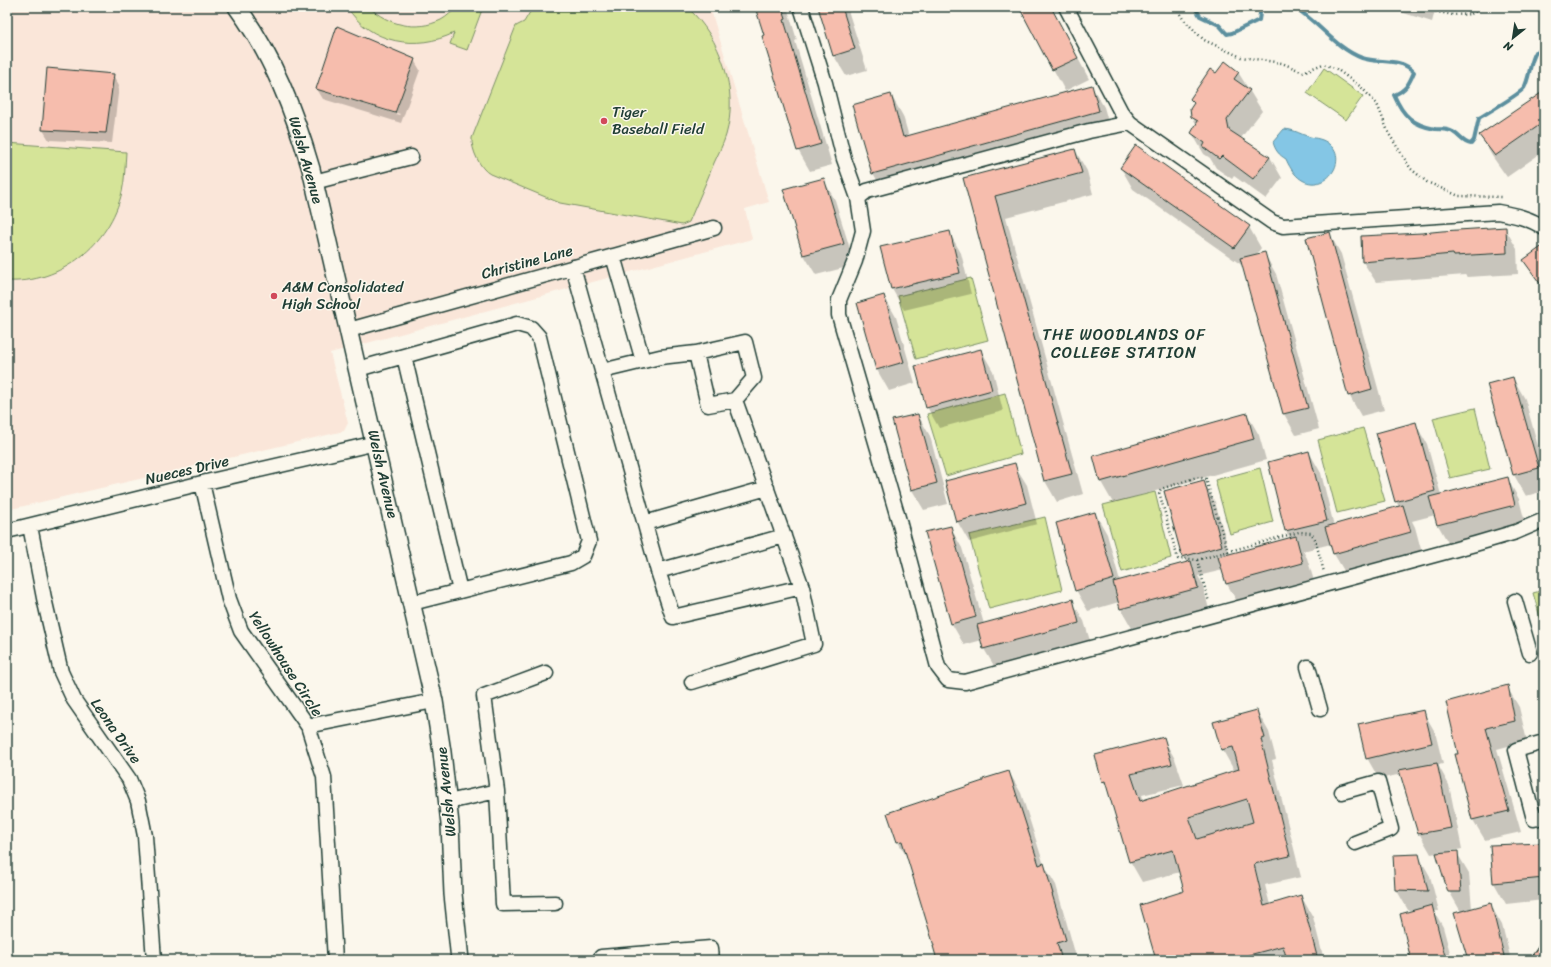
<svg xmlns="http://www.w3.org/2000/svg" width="1551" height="967" viewBox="0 0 1551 967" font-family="Sriracha,sans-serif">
  <rect width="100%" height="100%" fill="#fbf7ec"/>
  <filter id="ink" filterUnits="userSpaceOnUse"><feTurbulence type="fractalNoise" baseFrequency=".025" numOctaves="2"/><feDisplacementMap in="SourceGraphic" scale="8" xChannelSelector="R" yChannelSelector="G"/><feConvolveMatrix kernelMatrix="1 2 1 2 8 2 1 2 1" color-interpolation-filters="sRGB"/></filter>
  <g filter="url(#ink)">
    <path fill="#fae6d9" d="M7,7H710L769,202L745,209L752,239L330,353L348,423L344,431L7,510Z"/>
    <path fill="#d5e498" stroke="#7a9066" d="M347,7H369C388,25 416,32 441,20C447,17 452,11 458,7C463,5 478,7 483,7L467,50L450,44L454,33C417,51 370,44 347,7Z
      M533,7H687C721,38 739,91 726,135C723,145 718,154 714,163C706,183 697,203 689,222L682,225L560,203L490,174C480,169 471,149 472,138L516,26L524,22Z
      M1324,68L1363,96L1346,120L1307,93Z
      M7,143L126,152C125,165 125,179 122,192C110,244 61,284 7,281Z
      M971,278L988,340L916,359L898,296Z
      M1005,393L1021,454L946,476L927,414Z
      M1475,408L1490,469L1450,478L1433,418Z
      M1363,428L1385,501L1337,513L1318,440Z
      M1260,468L1273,522L1230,534L1215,480Z
      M1155,492L1171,558L1122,572L1103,505Z
      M1045,517L1062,590L989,609L969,535Z
      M1544,590V631L1533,593Z"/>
    <path fill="#84c6e5" stroke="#5c8f9e" d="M1284,129C1295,130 1298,133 1307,136C1316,139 1323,138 1330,145C1354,166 1308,211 1286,159C1279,155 1275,150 1273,142Z"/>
    <path fill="#0003" fill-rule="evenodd" d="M757,7H787L797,40L795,41L832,165L810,171L798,150Z
      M819,7H847L867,70L846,76L834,56Z
      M1016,7H1048L1064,32L1089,79L1065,91L1036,37L1021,12H1020Z
      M1385,7H1436L1432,22Z
      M414,60L420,70L401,123L323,99L317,89ZM324,90L400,114L399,115L324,92Z
      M1238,72L1262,111L1241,138L1270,157L1282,178L1266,199L1234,176L1232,179L1216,168L1210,158L1204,154L1192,133L1197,125L1192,117L1194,104L1191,99L1217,74Z
      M113,75L119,86L112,143L49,140L43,130Z
      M1092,87L1104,107L1111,132L885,194L873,173L891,95L903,116L909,137Z
      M1544,92V151L1507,177L1492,156L1480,135Z
      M1136,147L1249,227L1261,248L1256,255L1264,253L1276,274L1319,429L1296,435L1284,414L1243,266L1133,189L1121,168Z
      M1075,150L1087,171L1093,194L1006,217L1083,494L1057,502L1045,481L964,179Z
      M823,179L835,200L855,265L816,275L804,255Z
      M1505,228L1517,249L1518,274L1467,277L1465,275L1376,282L1363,262L1422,234Z
      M949,232L961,253L971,294L904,310L892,289L881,248Z
      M1329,233L1341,254L1384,410L1361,416L1349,395Z
      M1544,246V291L1525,260Z
      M884,296L896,317L915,383L889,391L877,370L858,304Z
      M981,350L993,371L1003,411L939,428L927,407Z
      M1513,378L1525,399L1544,468V491L1526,496L1514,475L1489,384Z
      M1247,414L1259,435L1266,460L1113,503L1101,482L1094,457Z
      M918,415L930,436L948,504L924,510L912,490Z
      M1415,423L1427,444L1441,495L1507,478L1519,499L1526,526L1450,546L1438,525L1435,515L1412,521L1415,527L1422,553L1346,574L1334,554L1331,544L1303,551L1307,558L1315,584L1239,605L1227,584L1223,570L1198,576L1202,583L1209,609L1133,630L1121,609L1119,602L1088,611L1076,590L1095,513L1107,534L1120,581L1187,563L1183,556L1203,481L1215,502L1230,555L1290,538L1286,531L1269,462L1309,452L1321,473L1334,526L1399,507L1396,501Z
      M1014,464L1027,485L1037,524L969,542L957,521Z
      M950,527L962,548L984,624L1072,601L1084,621L1091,644L996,669L984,649L982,640L964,645L952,624L926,533Z
      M1507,687L1519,707L1527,741L1497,749L1521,832L1485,840L1473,820L1459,754Z
      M1257,711L1269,732L1276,759L1272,760L1301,877L1265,885L1270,905L1301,896L1313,917L1324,960H1157L1186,892L1180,872L1142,882L1130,861L1109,791L1103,781L1163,738L1175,759L1184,785L1142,795L1144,801L1235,772L1222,749Z
      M1423,711L1435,732L1443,764L1438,765L1449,785L1462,849L1446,852L1447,853H1457L1469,873L1472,909L1490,904L1502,925L1511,960H1469L1461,912L1449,891L1437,853L1431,854L1419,833L1402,774L1379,779L1367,758Z
      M1009,772L1021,793L1044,865L1056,885L1077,960H938L935,947L908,859L898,842L985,782Z
      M1544,844V900L1506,904L1494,883L1491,846Z
      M1418,855L1430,876L1439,911H1434L1443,927L1452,960H1412L1413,911L1408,910L1396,889Z"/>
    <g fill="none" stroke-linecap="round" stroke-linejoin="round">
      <path stroke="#5c8f9e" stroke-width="4" d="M1195,7L1200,16L1219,25L1227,34L1232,33L1259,20L1261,7
        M1294,7C1318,21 1335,48 1362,58C1380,64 1400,57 1414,72C1409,84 1406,90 1394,95C1403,116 1413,125 1435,129C1441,129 1449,129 1453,132C1460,136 1463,143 1471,144L1474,140L1479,118C1487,113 1520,94 1524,88C1530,77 1529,64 1536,52L1544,50"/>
    </g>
    <path fill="#f6bdad" stroke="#1f3d34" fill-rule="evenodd" d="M755,7H782L786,19L784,20L821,144L797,151L762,36L764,35Z
      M818,7H842L855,49L833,56Z
      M1019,7H1051L1078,58L1052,70Z
      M337,26L415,59L395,113L316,89Z
      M1225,61L1239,72L1234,79L1250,90L1227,120L1229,130L1270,157L1253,179L1222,156L1219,159L1203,147L1205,143L1191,133L1198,121L1191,117L1190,109L1194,103L1190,99L1210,69L1216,73Z
      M47,68L114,74L106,133L42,130Z
      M1092,85L1099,111L872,174L852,105L891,94L903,137Z
      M1544,91V122L1495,156L1479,135Z
      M1136,145L1250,226L1234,248L1120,168Z
      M1075,149L1082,173L995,196L1072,474L1044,481L963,178Z
      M824,178L844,244L803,255L783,189Z
      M1506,227L1507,253L1454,256L1453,254L1362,262L1361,236L1422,233L1442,231Z
      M950,231L960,273L891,289L880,247Z
      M1330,232L1372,389L1348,396L1306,238Z
      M1544,245V289L1523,260Z
      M1265,252L1308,408L1283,414L1240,258Z
      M884,295L904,362L876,370L857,303Z
      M981,349L992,390L926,408L915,366Z
      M1513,377L1539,468L1513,475L1487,384Z
      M1247,413L1254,439L1100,482L1093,456Z
      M918,414L937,483L911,490L892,420Z
      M1416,422L1435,491L1395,502L1376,433Z
      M1309,451L1327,521L1285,531L1268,462Z
      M1015,463L1026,503L956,522L945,481Z
      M1508,477L1515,505L1437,525L1429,497Z
      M1204,480L1222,546L1182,557L1164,491Z
      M1403,505L1411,532L1333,554L1325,527Z
      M1095,512L1114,579L1075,591L1056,523Z
      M951,526L976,617L951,624L925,532Z
      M1296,536L1303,563L1226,584L1218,557Z
      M1191,561L1198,588L1120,609L1113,582Z
      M1073,599L1079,623L983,649L977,625Z
      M1508,685L1515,721L1486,728L1509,811L1472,820L1455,754H1458L1446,702Z
      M1257,710L1265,738L1261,739L1290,856L1254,864L1264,906L1301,895L1318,960H1287L1283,946L1230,960H1156L1140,905L1184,891L1173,850L1129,862L1105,781L1102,782L1095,755L1164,737L1172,764L1131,774L1140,801L1239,769L1233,747L1221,750L1213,722ZM1247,799L1253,822L1197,839L1189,817Z
      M1424,710L1432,743L1366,759L1358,724Z
      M1437,763L1451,828L1418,834L1399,770Z
      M1009,771L1039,865L1044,863L1053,894H1052L1066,940L1057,943L1062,960H937L933,946H934L902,841L897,842L887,813L983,781V779Z
      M1544,843V878L1493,883L1490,845Z
      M1458,851L1461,892H1448L1436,853Z
      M1419,854L1428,891L1395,890L1393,855Z
      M1491,903L1505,960H1468L1454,913Z
      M1432,905L1446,960H1411L1400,914Z
      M1544,938V960H1529Z"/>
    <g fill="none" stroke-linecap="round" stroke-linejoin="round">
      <g stroke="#1f3d34" stroke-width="17">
        <path id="minor" d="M801,7L825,83L844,159L858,198L863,231L855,261L839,300V315L899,521L938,667L948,680L965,682L1475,544L1516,532L1544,520
          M1066,7L1121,112L1130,123L1272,222L1283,226L1498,212C1514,215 1530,218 1544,228
          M314,182L411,157
          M858,198L867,191L1089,131L1130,123
          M613,256L643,361
          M573,267L658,571L673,617L802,587L735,400L708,405L696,353L660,357L602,371
          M349,330L714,228
          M696,353L745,342L754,378L735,400
          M404,356L460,591
          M358,369L517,324L531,328L539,337L589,541L583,556L571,563L412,603
          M202,483L229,599L241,631L308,726L324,777L335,960
          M645,523L767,488
          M30,526L44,598L61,672L74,700L129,779L138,801L145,836L154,960
          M7,531L202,483L376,443
          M658,571L784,536
          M1515,601L1530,653
          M1308,667L1320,709
          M692,682L814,644L802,587
          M308,726L434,701
          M1544,742L1516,750L1534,819L1544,817
          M497,791L503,904L555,903
          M1342,792L1378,782L1391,829L1355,843
          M448,802L497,791L484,696L546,673
          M601,960V957L711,948L712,960"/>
      </g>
      <g stroke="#1f3d34" stroke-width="20">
        <path id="major" d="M237,7C273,56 294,111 311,169L434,701L442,752L450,824L453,894L460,960"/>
      </g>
      <path stroke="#1f3d34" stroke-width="2.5" stroke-dasharray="1 3" stroke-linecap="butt" d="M1176,7L1183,19L1204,40L1241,57L1282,63L1303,72L1323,64L1335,68L1361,87L1377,104L1389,134L1411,169L1427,182L1459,196L1502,197
        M1412,7L1453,15L1471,14L1482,7
        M1228,552L1206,479L1197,477L1161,489L1159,492L1178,559H1190L1197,560L1299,532L1311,533L1315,539L1324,572
        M1197,560L1209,602"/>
      <use href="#minor" stroke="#fbf7ec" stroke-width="14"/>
      <use href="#major" stroke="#fbf7ec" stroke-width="17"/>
    </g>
  </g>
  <g fill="#d1495b" stroke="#fbf7ec" stroke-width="1.5">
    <circle cx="604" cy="121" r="4"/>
    <circle cx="274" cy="296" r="4"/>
  </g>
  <g text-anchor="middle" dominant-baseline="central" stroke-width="3" stroke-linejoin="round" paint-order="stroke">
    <g font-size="15" fill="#1f3d34" stroke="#fbf7ec" text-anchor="start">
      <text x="612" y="112">Tiger<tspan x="612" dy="17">Baseball Field</tspan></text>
      <text x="282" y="287">A&amp;M Consolidated<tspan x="282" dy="17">High School</tspan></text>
    </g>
    <g font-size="15" fill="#1f3d34" stroke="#fbf7ec">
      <text transform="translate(306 160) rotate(74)">Welsh Avenue</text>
      <text transform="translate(527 262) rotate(-15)">Christine Lane</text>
      <text transform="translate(187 470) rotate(-13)">Nueces Drive</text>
      <text transform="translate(383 474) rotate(77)">Welsh Avenue</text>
      <text transform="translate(286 664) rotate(57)">Yellowhouse Circle</text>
      <text transform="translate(116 731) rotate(55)">Leona Drive</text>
      <text transform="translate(446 792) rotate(-96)">Welsh Avenue</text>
    </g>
    <g font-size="16" letter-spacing="1" fill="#1f3d34" stroke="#fbf7ec">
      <text x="1124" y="334">THE WOODLANDS OF<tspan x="1124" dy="18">COLLEGE STATION</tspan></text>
    </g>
  </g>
  <rect width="1551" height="967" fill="none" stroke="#fbf7ec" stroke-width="24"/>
  <rect x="12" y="12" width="1527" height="943" fill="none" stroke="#1f3d34" stroke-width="1.5" filter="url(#ink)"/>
  <g transform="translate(1513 38) rotate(210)" stroke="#fbf7ec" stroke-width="3" paint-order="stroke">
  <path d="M0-3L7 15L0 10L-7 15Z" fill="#1f3d34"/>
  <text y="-6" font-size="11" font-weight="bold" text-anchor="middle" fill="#1f3d34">N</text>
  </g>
</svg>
